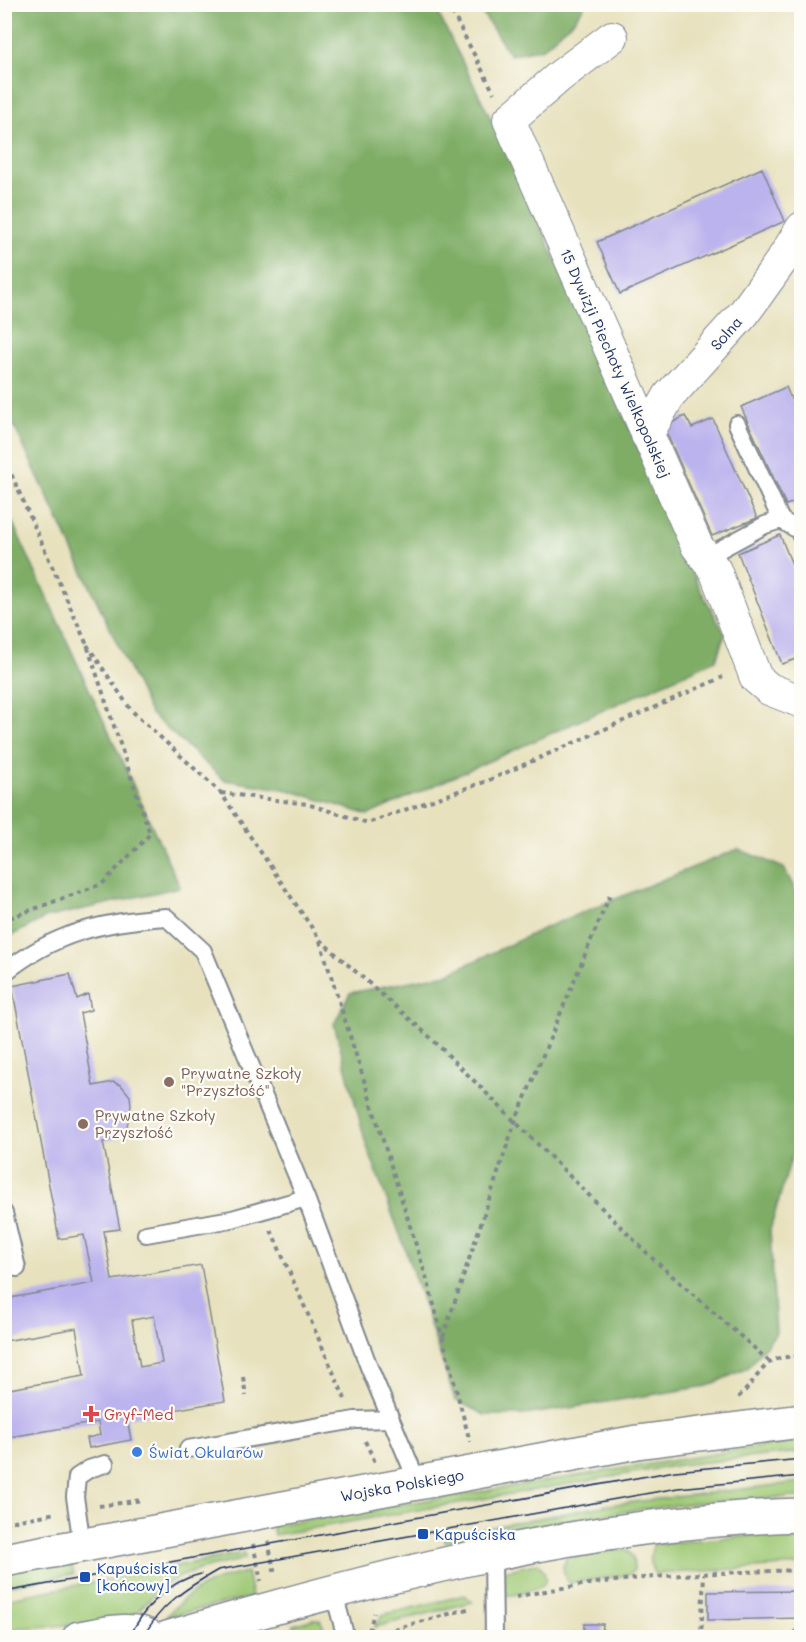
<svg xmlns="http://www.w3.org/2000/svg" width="806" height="1642" viewBox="0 0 806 1642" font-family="Mali,sans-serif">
  <rect width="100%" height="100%" fill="#fdfcf7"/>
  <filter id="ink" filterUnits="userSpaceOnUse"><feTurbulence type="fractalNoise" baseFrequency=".0167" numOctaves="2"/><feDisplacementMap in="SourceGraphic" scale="12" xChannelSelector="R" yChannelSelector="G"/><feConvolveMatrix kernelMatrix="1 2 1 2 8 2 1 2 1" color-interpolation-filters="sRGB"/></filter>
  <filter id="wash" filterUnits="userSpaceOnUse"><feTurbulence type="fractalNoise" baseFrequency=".008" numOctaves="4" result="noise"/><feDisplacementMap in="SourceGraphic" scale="24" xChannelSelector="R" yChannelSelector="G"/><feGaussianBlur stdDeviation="1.35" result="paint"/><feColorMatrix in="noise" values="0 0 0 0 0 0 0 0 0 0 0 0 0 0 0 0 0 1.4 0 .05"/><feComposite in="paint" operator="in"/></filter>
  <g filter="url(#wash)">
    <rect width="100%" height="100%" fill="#e7e1bd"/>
    <path fill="#9fc975" stroke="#5d7c6a" stroke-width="1.5" d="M801,1440V1452L679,1465L274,1535L272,1525Z
      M801,1482V1497C681,1499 563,1520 445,1542L444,1536L608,1505Z
      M801,1534V1565L655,1574C649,1566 650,1552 654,1544L761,1535Z
      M614,1550H628L633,1558L634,1570L628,1575L569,1583C562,1573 561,1568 567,1558Z
      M244,1553L245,1559C188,1572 167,1573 130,1621L5,1629V1599Z
      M70,1558L74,1574L5,1586V1571Z
      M538,1563C553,1582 544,1588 525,1592C517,1594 509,1597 501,1594L500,1572Z
      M247,1572L252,1597L166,1617C188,1590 214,1579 247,1572Z
      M465,1595L472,1602L375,1627L382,1615Z
      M314,1619L320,1620L329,1637H297L293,1625Z"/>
    <path fill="#7fad66" stroke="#4d6e62" stroke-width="1.5" d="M5,5H434L513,163L700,589L725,634L716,660L368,815L289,790L224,780L150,713L5,407Z
      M477,5H585L575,19L543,48L510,55Z
      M5,506L180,887L45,918L5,939Z
      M738,849L784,868L801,902L795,1145L770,1230L776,1333L748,1368L707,1386L525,1415H485L455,1400L403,1243L366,1144L334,1024L350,993L447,974L549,926Z"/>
    <g id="blocks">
      <path fill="#bbb3ed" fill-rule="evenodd" d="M762,168L785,221L620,294L597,242Z
        M786,387L802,424V516H799L792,503L786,505L741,407Z
        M685,416L692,428L713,419L757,518L712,536L664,427Z
        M780,535L802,589V657L782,664L738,553Z
        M70,974L77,999L88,994L91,1010L80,1013L93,1086L113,1082L121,1085L130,1096L131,1106L126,1131L119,1138L103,1142L120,1229L104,1231L112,1280L201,1265L225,1401L127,1418L131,1440L89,1448L87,1438L100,1435L98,1422L4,1438V1390L84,1376L76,1328L5,1341V1299L94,1283L84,1235L59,1239L12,986ZM154,1316L162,1363L140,1367L132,1320Z
        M802,1591V1618L708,1620V1592Z
        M584,1624H603L602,1633L679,1634V1638H570V1633H584Z"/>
    </g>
  </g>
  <g filter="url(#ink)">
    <use href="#blocks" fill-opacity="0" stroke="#81888e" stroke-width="1.5"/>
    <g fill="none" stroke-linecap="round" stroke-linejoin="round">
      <g stroke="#81888e" stroke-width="20">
        <path id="lane" d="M737,424L781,520
          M706,557L765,525L781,520L798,530L802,538
          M4,973C55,932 103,922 166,917L203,951L306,1198L369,1367L417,1481
          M4,1213L17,1268
          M146,1234L232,1219L306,1198
          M188,1449L355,1420L390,1419
          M82,1544L75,1497L77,1477L89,1469L105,1464
          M493,1554L494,1638
          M333,1590L346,1638
          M801,1638L802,1637"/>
      </g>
      <g stroke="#81888e" stroke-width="34">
        <path id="street" d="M612,37L560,76L509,120L697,546L715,570L756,678L769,689L802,702
          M647,435L669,396L744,313L782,260L802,228"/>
      </g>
      <g stroke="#81888e" stroke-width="36">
        <path id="secondary" d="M4,1560L637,1442L802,1421
          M79,1638C99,1635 134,1625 151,1638
          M167,1638C375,1578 584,1521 802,1515"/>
      </g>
      <path stroke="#81888e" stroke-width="4" stroke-dasharray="4.5 4.5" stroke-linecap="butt" d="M448,4L494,93
        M4,458L87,645L150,834L102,884L4,920
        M87,645L131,710L221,793L320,940L431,1038L653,1259L770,1362
        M221,793L307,804L368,823L487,781L723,677
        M320,941L429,1286L470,1442
        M271,1230L345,1399
        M443,1337L515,1122L610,895
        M243,1377L246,1396
        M738,1397C752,1387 761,1364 777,1359C784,1356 794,1357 802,1357
        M365,1441L375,1462
        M99,1506L142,1500
        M4,1523L56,1513
        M268,1541L275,1575
        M253,1544L261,1581
        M516,1597C609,1576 706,1573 802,1570
        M369,1631L374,1613
        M368,1636L471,1608
        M701,1638L704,1574"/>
      <use href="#lane" stroke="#fff" stroke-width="16"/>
      <use href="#street" stroke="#fff" stroke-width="32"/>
      <use href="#secondary" stroke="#fff" stroke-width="33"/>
      <path stroke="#1b2f5e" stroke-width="1.5" d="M4,1592L675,1471L802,1459
        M129,1638C143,1608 168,1581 201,1574
        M143,1638C159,1605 188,1587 218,1570L678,1488L802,1476"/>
    </g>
  </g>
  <g fill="#8d6e63" stroke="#fdfcf7" stroke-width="2">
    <circle cx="169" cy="1082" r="6"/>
    <circle cx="83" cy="1124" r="6"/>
  </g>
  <path fill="#e0444e" stroke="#fdfcf7" stroke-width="2" d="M88 1405h6v6h6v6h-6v6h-6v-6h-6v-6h6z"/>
  <circle fill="#3f7fe0" stroke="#fdfcf7" stroke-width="2" cx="137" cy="1452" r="6"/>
  <g fill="#1a4fb4" stroke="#fdfcf7" stroke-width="2">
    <rect x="417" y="1528" width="12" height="12" rx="3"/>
    <rect x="79" y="1571" width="12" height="12" rx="3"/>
  </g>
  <g text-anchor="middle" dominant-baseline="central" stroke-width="4.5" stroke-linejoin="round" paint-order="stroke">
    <g font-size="15" fill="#1b2f5e" stroke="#fdfcf7">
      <text transform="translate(726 333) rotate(-49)">Solna</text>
      <text transform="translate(616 363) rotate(66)">15 Dywizji Piechoty Wielkopolskiej</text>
      <text transform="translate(402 1485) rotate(-10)">Wojska Polskiego</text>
    </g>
    <g font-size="15" fill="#785e54" stroke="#fdfcf7" text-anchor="start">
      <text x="181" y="1073">Prywatne Szkoły<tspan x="181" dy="17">"Przyszłość"</tspan></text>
      <text x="95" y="1115">Prywatne Szkoły<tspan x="95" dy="17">Przyszłość</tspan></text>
    </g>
    <g font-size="15" fill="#be3a42" stroke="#fdfcf7" text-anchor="start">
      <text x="104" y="1414">Gryf-Med</text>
    </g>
    <g font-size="15" fill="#366cbe" stroke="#fdfcf7" text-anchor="start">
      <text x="149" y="1452">Świat Okularów</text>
    </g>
    <g font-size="15" fill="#164399" stroke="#fdfcf7" text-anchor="start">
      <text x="435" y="1534">Kapuściska</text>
      <text x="97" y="1568">Kapuściska<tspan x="97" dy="17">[końcowy]</tspan></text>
    </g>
  </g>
  <rect width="806" height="1642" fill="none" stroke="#fdfcf7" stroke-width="24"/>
</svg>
